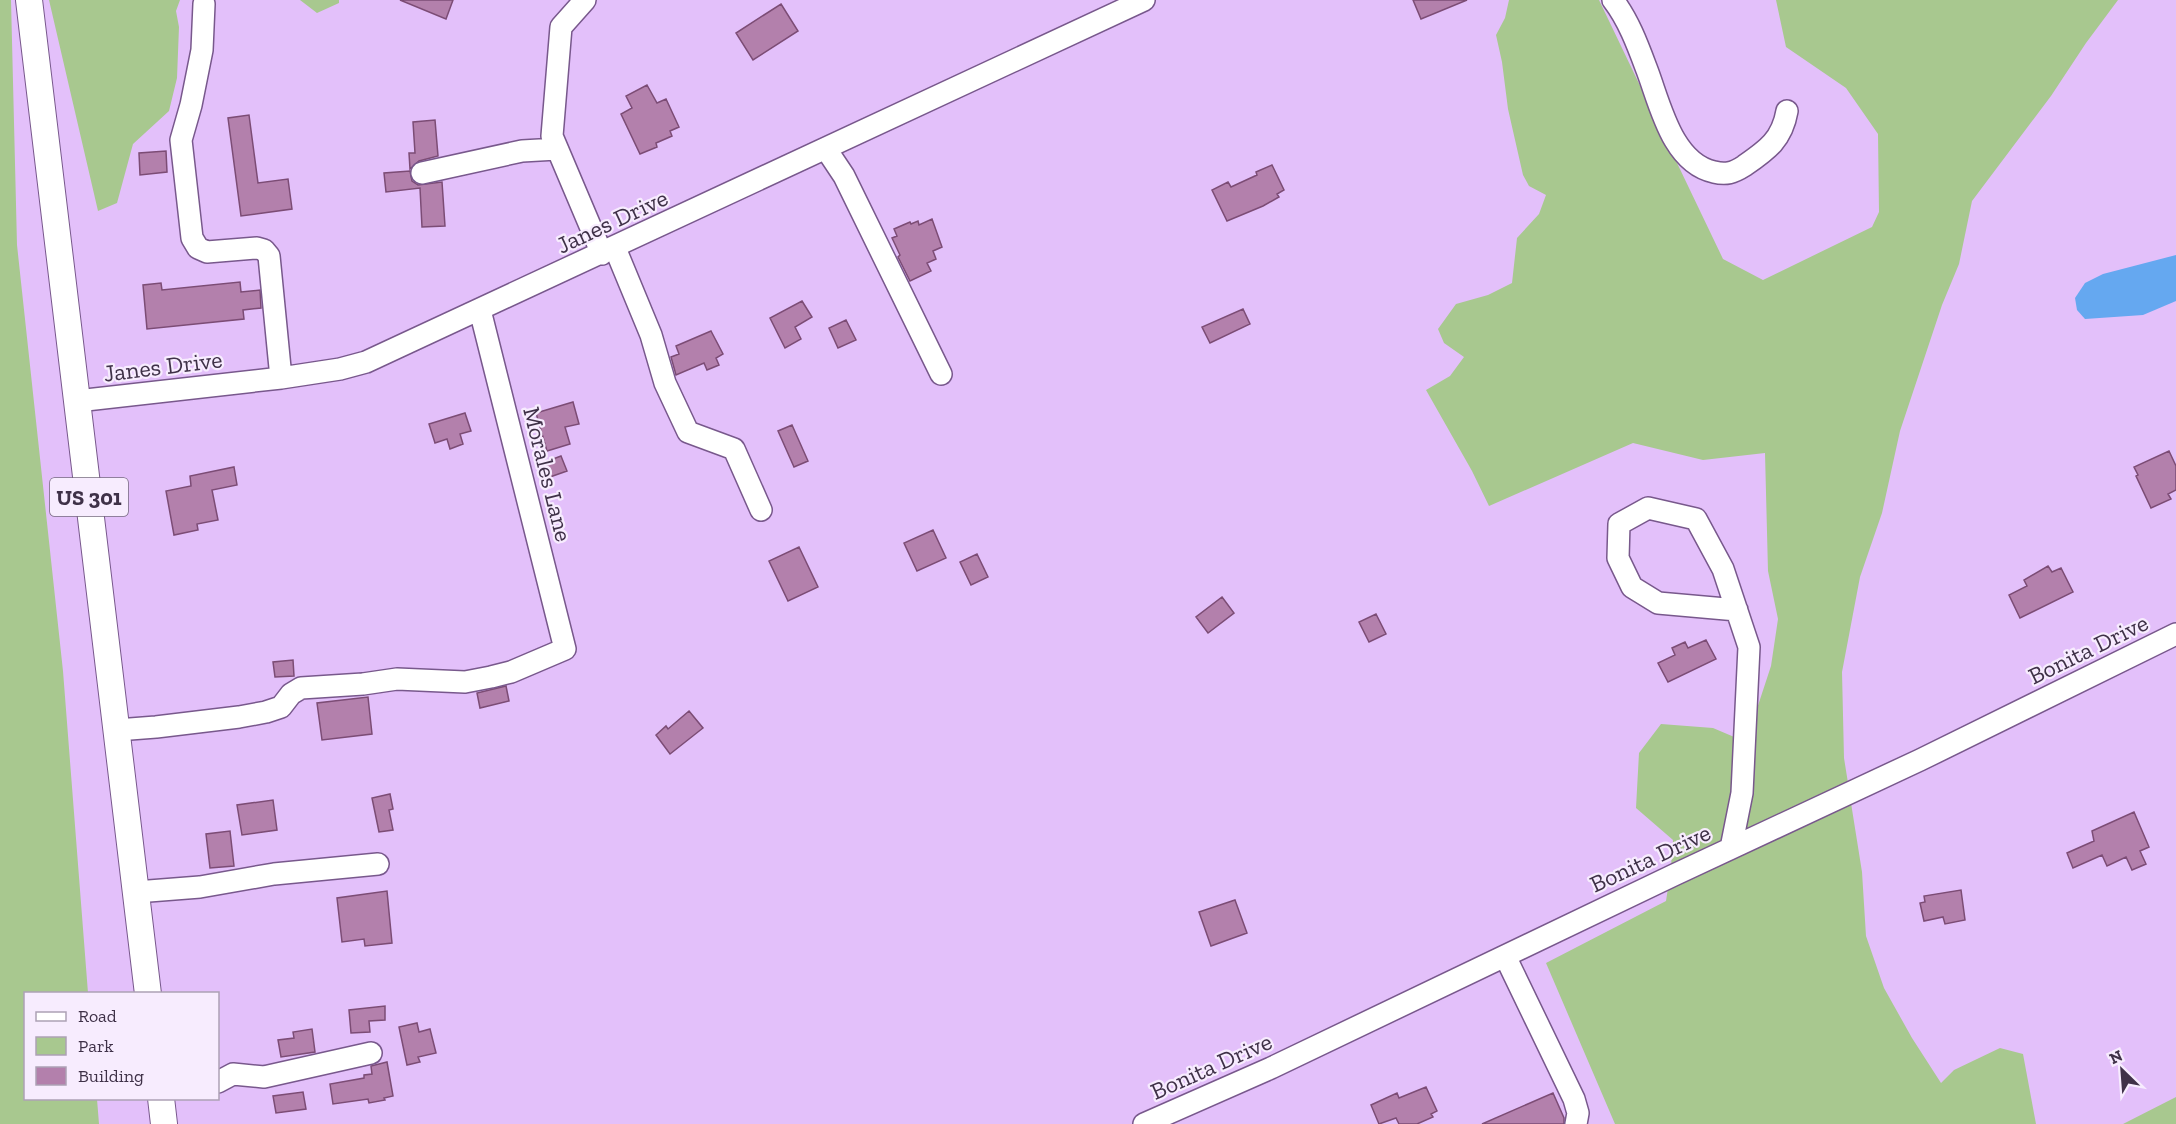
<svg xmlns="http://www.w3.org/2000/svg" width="2176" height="1124" viewBox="0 0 2176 1124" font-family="'Zilla Slab',serif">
  <rect width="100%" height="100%" fill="#e3c0fa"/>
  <path fill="#a8c88f" d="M0,0H11L17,245L63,671L88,993L26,994V1098L97,1099L99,1124H0Z
    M49,0H180L176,11L179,27L177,78L169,111L133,144L117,203L98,211Z
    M300,0H339V3L317,13Z
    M1509,0H1599L1723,259L1763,280L1872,227L1879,212L1878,134L1846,88L1786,47L1776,0H2118L2086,43L2051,96L1972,201L1959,264L1942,305L1900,431L1882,513L1860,577L1842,672L1844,758L1848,783L1671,866L1673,840L1636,808L1639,753L1661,724L1713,728L1746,742L1771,666L1778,619L1768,571L1765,453L1703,460L1633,443L1489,506L1472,471L1426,390L1450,376L1464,357L1444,343L1438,329L1456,304L1488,295L1512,283L1517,238L1539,214L1546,195L1529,186L1523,175L1508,109L1502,62L1496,35L1505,18Z
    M1851,803L1862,872L1866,936L1884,988L1912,1038L1941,1083L1954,1070L2000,1048L2023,1054L2036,1124H1615L1546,963L1666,901L1668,888Z
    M2176,1097V1124H2123Z"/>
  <path fill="#65a8f0" d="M2176,255V301L2143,315L2085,319L2077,310L2075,298L2085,283L2103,274Z"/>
  <path fill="#b380ac" stroke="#7c4c75" stroke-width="1.5" d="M400,0H453L446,19Z
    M1413,0H1467L1421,19Z
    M781,4L798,31L753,60L736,33Z
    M647,85L657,103L666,99L679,127L670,131L672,136L656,143L657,147L640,154L621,114L632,108L626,96Z
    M249,115L258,183L288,179L292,209L241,216L228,118Z
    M435,120L438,156L419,161L410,169L409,153H415L413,122Z
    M166,151L167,172L140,175L139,153Z
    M1272,165L1284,190L1277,194L1279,197L1263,206L1227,221L1212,190L1228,182L1231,187L1257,175L1256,172Z
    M410,171L412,181L418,185L442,182L445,226L422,227L420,188L386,192L384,173Z
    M932,219L942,247L933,251L936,259L927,263L931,271L910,281L898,257L900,255L892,238L897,236L894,229L910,222L911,224L918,221L919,225Z
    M240,282L241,292L260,290L261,308L243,310L244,319L147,329L143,285L161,283L162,290Z
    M802,301L812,317L795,327L801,339L785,348L770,318Z
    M1243,309L1250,324L1210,343L1202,327Z
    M846,320L856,340L838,348L829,328Z
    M711,331L723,354L716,358L719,365L707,370L704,363L676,375L671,357L679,354L676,346Z
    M573,402L579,424L565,427L570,444L547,451L536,413Z
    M465,413L471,431L460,434L463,444L450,449L447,439L435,443L429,424Z
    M792,425L808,461L794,467L778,431Z
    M2169,451L2176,466V490L2168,494L2171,499L2151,508L2136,476L2138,475L2134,467Z
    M561,456L567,471L550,477L545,462Z
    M234,467L237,485L212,490L218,520L197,524L198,530L174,535L166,491L191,486L190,476Z
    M933,530L946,558L917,571L904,543Z
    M799,547L818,587L788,601L769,561Z
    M977,554L988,577L971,585L960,562Z
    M2048,566L2052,572L2061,568L2073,592L2020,618L2009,595L2027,586L2024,580Z
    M1222,597L1234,613L1208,633L1196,617Z
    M1376,614L1386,634L1369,642L1359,622Z
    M1706,640L1716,659L1668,682L1658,663L1675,655L1672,648L1685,642L1688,648Z
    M293,660L294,676L275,677L273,662Z
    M506,686L509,701L480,708L477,693Z
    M368,697L372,734L322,740L317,703Z
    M689,711L703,728L670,754L656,735L666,726L668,729Z
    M390,794L393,809L389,810L393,830L379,832L372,798Z
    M273,800L277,830L242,835L237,805Z
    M2134,812L2149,847L2140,851L2146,864L2132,870L2126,857L2107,866L2102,855L2073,868L2067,853L2094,841L2092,831Z
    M230,831L234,866L210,868L206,834Z
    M1961,890L1965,920L1945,924L1943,917L1924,921L1920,903L1925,902L1924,896Z
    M387,891L392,943L365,946L364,939L342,942L337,898Z
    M1235,900L1247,933L1211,946L1199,912Z
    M385,1006V1020L369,1021L370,1032L351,1033L349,1010Z
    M417,1023L419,1032L430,1029L436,1053L418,1057L420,1062L407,1065L399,1027Z
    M312,1029L315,1052L281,1057L278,1040L294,1038L293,1032Z
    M387,1062L393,1096L384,1098L385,1100L369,1103L368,1099L333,1104L330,1084L364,1078V1075L372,1074L371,1066Z
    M1426,1087L1437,1111L1431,1114L1433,1117L1417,1124H1399L1396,1118L1379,1124L1371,1105L1397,1093L1399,1098Z
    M303,1092L306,1109L276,1113L273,1096Z
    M1553,1093L1564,1118V1124H1482Z"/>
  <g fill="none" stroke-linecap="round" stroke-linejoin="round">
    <g stroke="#78588c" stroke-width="24">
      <path id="minor" d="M585,0L561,27L552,136L602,254
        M1613,0C1629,21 1638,46 1647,70C1660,104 1672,163 1714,172C1726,175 1733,173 1744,166C1767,150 1782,140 1787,111
        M204,4L202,50L191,105L181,140L192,238L198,248L207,252L257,248L264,250L269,256L281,378
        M826,149L844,176L941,374
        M422,173L522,151L557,149
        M615,248L651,335L665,383L688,432L734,449L761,510
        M77,401L281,378L340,369L366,362L1144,0
        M117,730L156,727L239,717L266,712L281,707L291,694L301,688L363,684L397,679L465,682L491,677L511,672L565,649L480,310
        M1731,848L1742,793L1749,647L1723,569L1696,519L1648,508L1619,524L1618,558L1632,587L1658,603L1737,610
        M136,892L200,887L274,874L378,864
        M1505,956L1574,1099L1578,1113L1576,1124
        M218,1082L233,1074L264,1077L371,1053
        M1144,1124L1271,1068L1674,875L1920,760L2176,634"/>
    </g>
    <g stroke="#78588c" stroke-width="28">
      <path id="major" d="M29,0L148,994
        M161,1098L164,1124"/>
    </g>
    <use href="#minor" stroke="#fff" stroke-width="21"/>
    <use href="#major" stroke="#fff" stroke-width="26"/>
  </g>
  <g text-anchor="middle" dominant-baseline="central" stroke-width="4.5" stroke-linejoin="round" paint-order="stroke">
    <rect fill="#f7ecfe" stroke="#76697f" stroke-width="1.5" x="50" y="478" width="78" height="38" rx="4.5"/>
    <g font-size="22" font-weight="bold" fill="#3f3148">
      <text x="89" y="497">US 301</text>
    </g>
    <g font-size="24" fill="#3f3148" stroke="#f7ecfe">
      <text transform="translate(612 221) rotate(-25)">Janes Drive</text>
      <text transform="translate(163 366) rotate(-7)">Janes Drive</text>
      <text transform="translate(548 474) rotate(76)">Morales Lane</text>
      <text transform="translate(2088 649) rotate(-26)">Bonita Drive</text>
      <text transform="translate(1650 858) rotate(-25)">Bonita Drive</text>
      <text transform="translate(1211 1066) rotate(-24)">Bonita Drive</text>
    </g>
  </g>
  <rect x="24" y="992" width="195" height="108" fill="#f7ecfe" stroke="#ada1b5" stroke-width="1.5"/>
  <rect x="36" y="1012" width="30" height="9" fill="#ffffff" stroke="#ada1b5" stroke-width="1.5"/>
  <text x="78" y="1022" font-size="18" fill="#3f3148">Road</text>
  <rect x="36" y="1037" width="30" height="18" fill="#a8c88f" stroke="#ada1b5" stroke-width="1.5"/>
  <text x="78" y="1052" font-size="18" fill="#3f3148">Park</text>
  <rect x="36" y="1067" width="30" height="18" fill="#b380ac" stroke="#ada1b5" stroke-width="1.5"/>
  <text x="78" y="1082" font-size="18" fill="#3f3148">Building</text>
  <g transform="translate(2122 1070) rotate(335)" stroke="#f7ecfe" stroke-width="4.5" paint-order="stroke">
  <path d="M0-4.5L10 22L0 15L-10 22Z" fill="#3f3148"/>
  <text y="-9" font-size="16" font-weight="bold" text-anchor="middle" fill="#3f3148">N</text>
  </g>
</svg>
